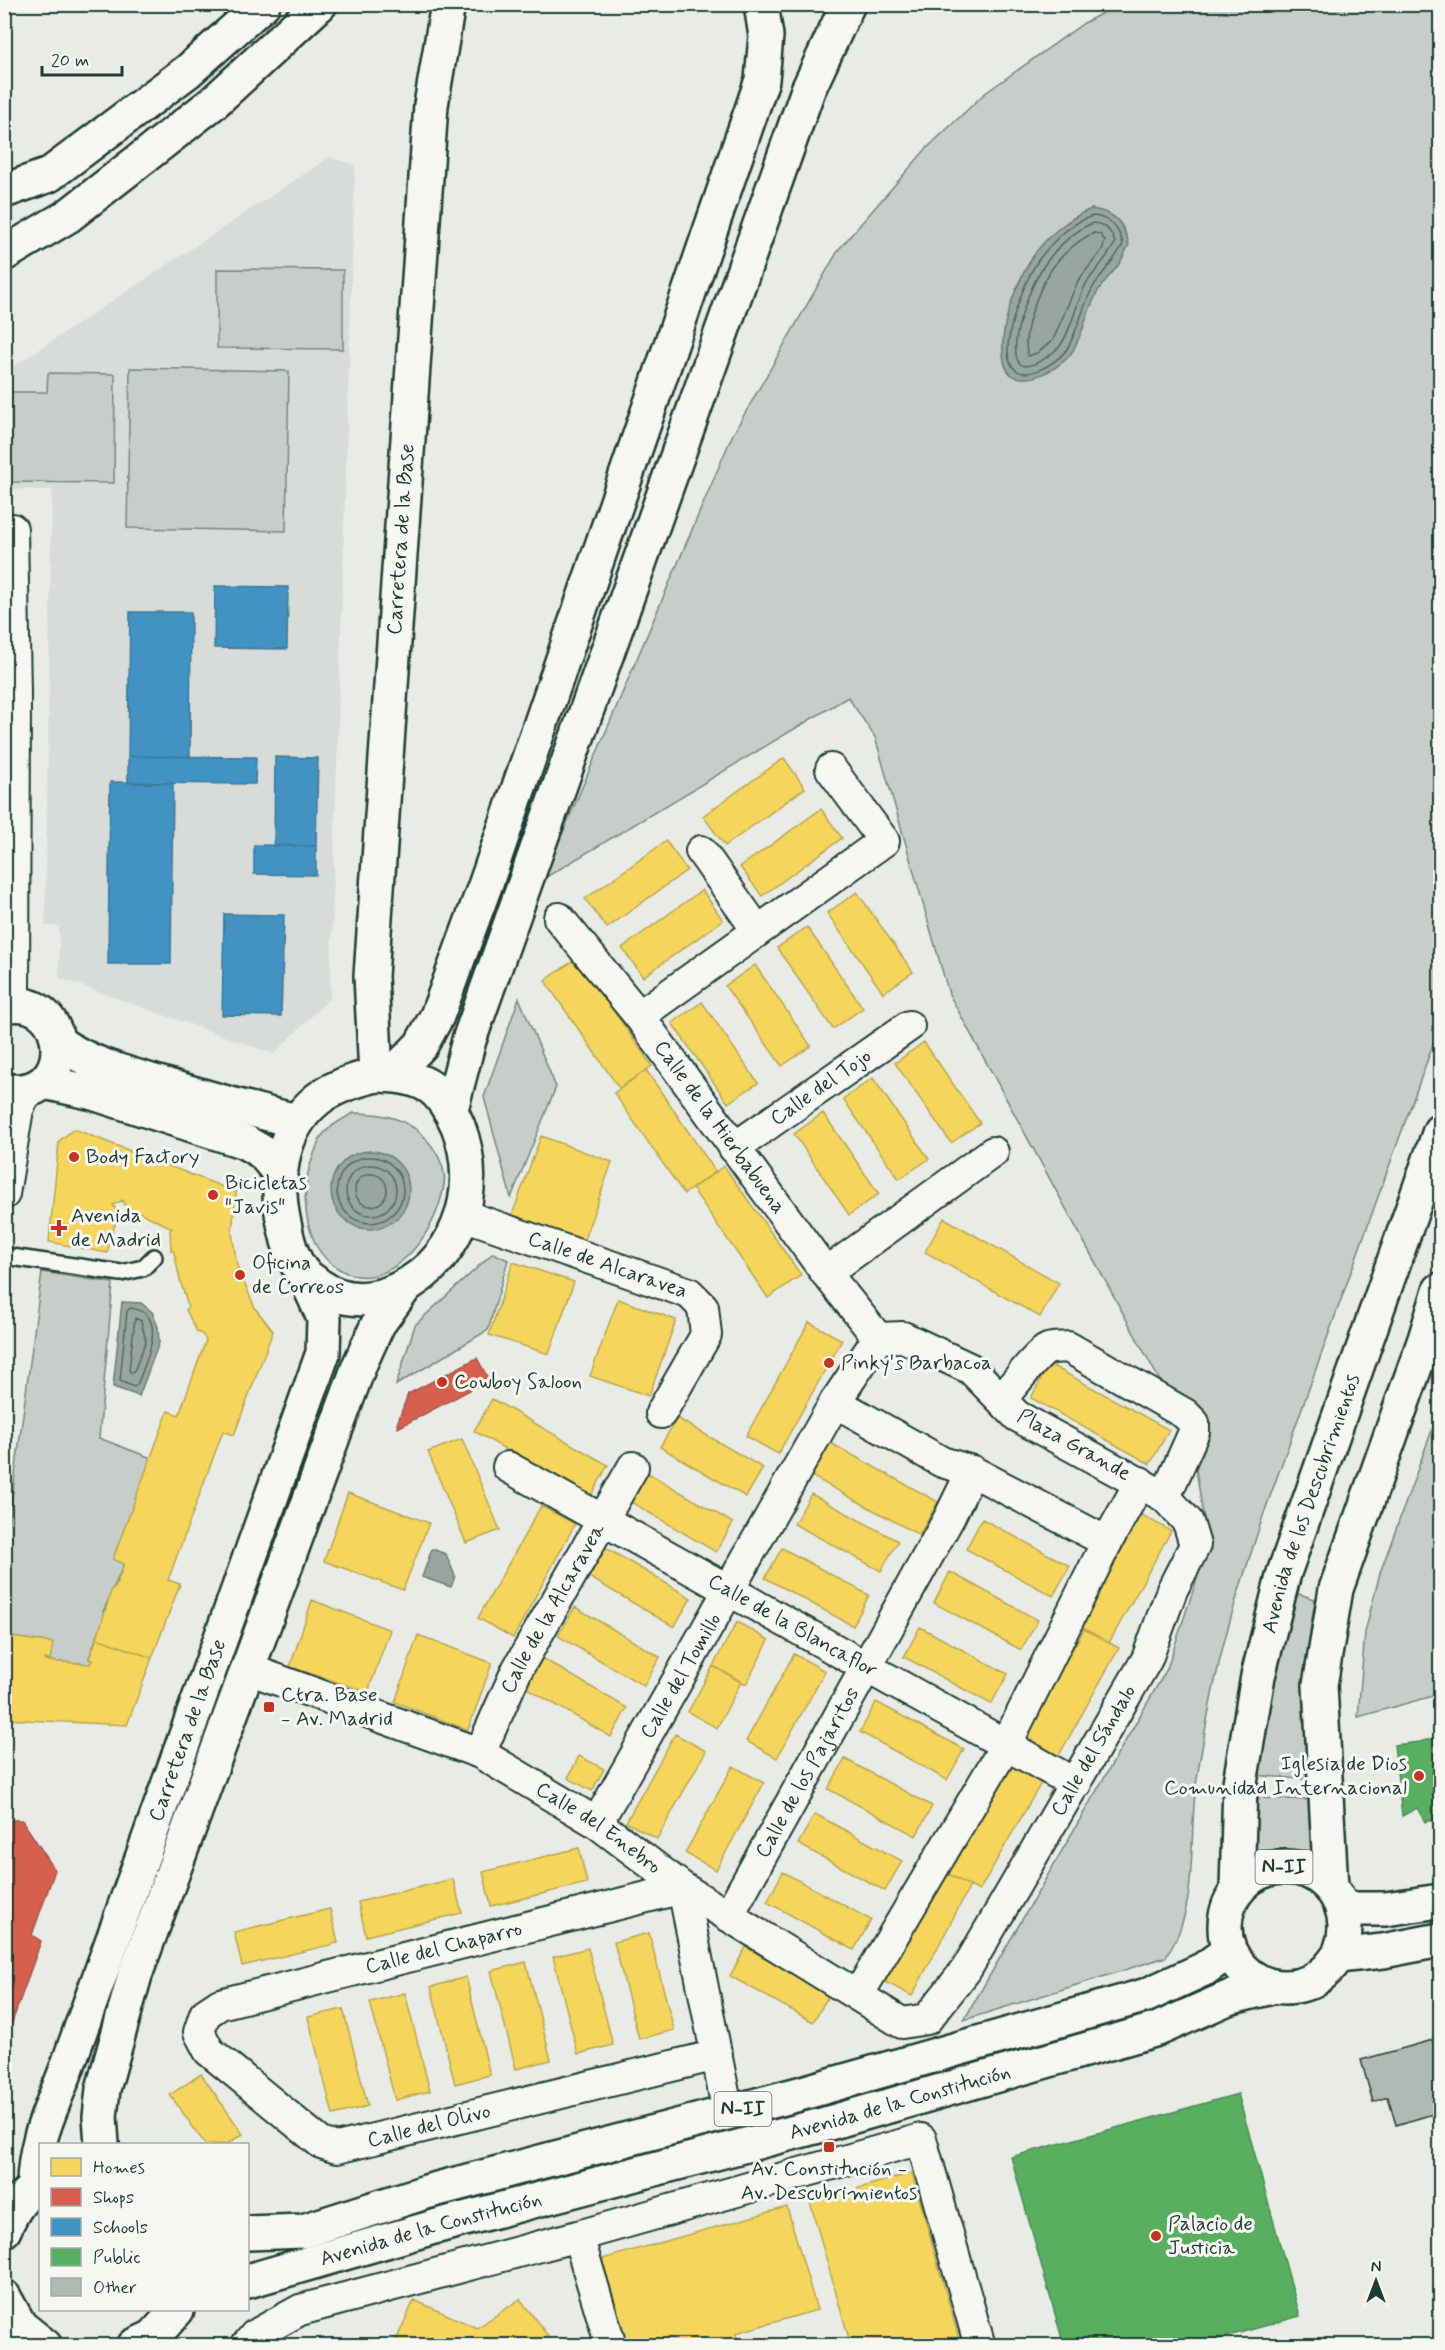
<svg xmlns="http://www.w3.org/2000/svg" width="1445" height="2350" viewBox="0 0 1445 2350" font-family="Mynerve,sans-serif">
  <rect width="100%" height="100%" fill="#e9ebe7"/>
  <filter id="ink" filterUnits="userSpaceOnUse"><feTurbulence type="fractalNoise" baseFrequency=".0167" numOctaves="2"/><feDisplacementMap in="SourceGraphic" scale="12" xChannelSelector="R" yChannelSelector="G"/><feConvolveMatrix kernelMatrix="1 2 1 2 8 2 1 2 1" color-interpolation-filters="sRGB"/></filter>
  <g filter="url(#ink)">
    <path fill="#d8dcd8" d="M330,157L355,165L330,998L274,1054L59,978V926H45L52,490L5,489V372Z"/>
    <path fill="#c7cec9" stroke="#73867e" stroke-width="1.5" d="M1117,5H1440V1025L1263,1516C1247,1566 1229,1617 1218,1668C1209,1706 1202,1746 1196,1785C1188,1842 1200,1907 1166,1957L964,2020L1167,1669L1208,1546L1191,1438L949,994L875,737L848,697L543,879L732,436L839,249L926,149L984,94L1084,23Z
      M217,269L343,270V349L217,348Z
      M130,368L289,371L286,531L127,528Z
      M48,373L115,374L114,483L5,482V392H47Z
      M519,998L556,1087L511,1198L484,1097Z
      M354,1113C384,1113 413,1119 431,1145C437,1153 442,1163 444,1173C446,1183 442,1195 439,1205C427,1243 384,1296 339,1269C331,1264 322,1256 317,1247C302,1218 302,1184 314,1154C316,1149 318,1142 321,1137C329,1126 342,1119 354,1113Z
      M493,1253L508,1260L488,1330L396,1385L415,1325Z
      M42,1272L113,1283L99,1438L151,1458L113,1559L124,1564L103,1612L105,1615L89,1658L92,1660L90,1664L45,1661L44,1659H50L52,1643L5,1636V1550Z
      M1440,1408V1694L1358,1717L1365,1632L1380,1573Z
      M1292,1592L1315,1599L1305,1664V1726L1310,1780L1255,1775L1260,1724Z
      M1252,1798L1314,1800L1318,1856C1292,1847 1275,1846 1249,1857Z"/>
    <path fill="#99a6a0" stroke="#687c75" stroke-width="1.5" d="M1091,209C1115,212 1123,222 1129,244C1126,251 1123,258 1119,264C1112,274 1102,283 1097,293C1087,312 1083,334 1072,352C1061,370 1010,396 1004,361C998,328 1015,286 1032,258C1045,237 1069,218 1091,209Z
      M331 1190a39 39 0 1 1 78 0a39 39 0 1 1-78 0Z
      M122,1302L141,1303L152,1312L158,1327L159,1343L139,1396L113,1387Z
      M432,1549L446,1554L455,1576L451,1587L422,1577Z"/>
    <path fill="#f6d55c" stroke="#b6a750" stroke-width="1.5" d="M784,758L805,788L725,846L703,816Z
      M821,809L842,838L762,896L740,867Z
      M666,841L687,870L607,928L585,899Z
      M702,890L723,920L643,977L622,948Z
      M857,892L913,972L883,993L827,913Z
      M807,927L863,1008L833,1029L777,948Z
      M577,958L652,1066L619,1088L545,981Z
      M755,965L811,1046L782,1066L725,986Z
      M702,1002L758,1083L728,1103L672,1023Z
      M924,1042L980,1123L951,1143L895,1063Z
      M646,1070L716,1172L684,1194L614,1093Z
      M873,1078L929,1159L899,1179L843,1099Z
      M823,1113L879,1194L849,1215L794,1134Z
      M74,1129L236,1192L232,1232L237,1266L255,1308L273,1331L234,1435L223,1431L168,1580L180,1584L152,1658L97,1638L112,1588H115L124,1564L113,1559L168,1411L179,1415L206,1340L202,1334L197,1332L186,1310L188,1306L180,1280L174,1252L171,1250L170,1229L172,1228L137,1211L133,1213L126,1209L123,1200L113,1205L118,1213L107,1253L49,1242L59,1141Z
      M541,1136L612,1162L584,1240L512,1215Z
      M724,1166L801,1275L768,1298L692,1188Z
      M944,1218L1059,1283L1040,1317L925,1252Z
      M513,1262L574,1282L549,1354L489,1335Z
      M618,1299L676,1320L649,1396L590,1376Z
      M809,1322L842,1340L778,1454L746,1436Z
      M1049,1364L1169,1430L1150,1464L1031,1398Z
      M492,1399L608,1465L590,1498L474,1431Z
      M677,1418L763,1468L746,1497L660,1447Z
      M462,1439L500,1530L466,1543L428,1452Z
      M823,1439L938,1502L919,1535L804,1472Z
      M648,1473L733,1523L716,1552L631,1502Z
      M348,1493L429,1523L403,1590L324,1561Z
      M811,1494L898,1541L881,1571L794,1524Z
      M541,1506L575,1524L513,1638L478,1618Z
      M1138,1513L1171,1531L1109,1643L1076,1624Z
      M982,1519L1070,1566L1053,1596L966,1549Z
      M606,1548L691,1598L674,1627L589,1577Z
      M782,1548L869,1595L853,1626L765,1578Z
      M950,1572L1038,1620L1021,1650L934,1603Z
      M312,1600L390,1630L368,1692L290,1667Z
      M575,1607L660,1657L644,1686L558,1636Z
      M737,1622L769,1640L746,1684L713,1666Z
      M920,1627L1008,1674L991,1704L904,1657Z
      M1084,1629L1119,1648L1054,1764L1019,1744Z
      M418,1635L492,1663L468,1730L395,1702Z
      M4,1636L53,1643L50,1660L44,1659L45,1661L90,1664L92,1660L89,1659L97,1638L152,1658L127,1725L4,1719Z
      M794,1654L825,1671L777,1758L746,1741Z
      M542,1658L627,1708L611,1737L525,1687Z
      M713,1666L741,1682L717,1728L688,1712Z
      M876,1702L964,1749L947,1780L860,1732Z
      M675,1734L706,1751L657,1839L626,1822Z
      M579,1756L604,1769L592,1791L568,1778Z
      M1012,1757L1045,1776L979,1891L945,1872Z
      M845,1759L932,1806L916,1836L828,1789Z
      M733,1766L764,1783L716,1870L685,1853Z
      M815,1814L902,1861L885,1891L798,1844Z
      M579,1848L587,1883L491,1906L483,1872Z
      M783,1872L871,1920L854,1950L767,1902Z
      M945,1872L970,1886L912,1996L876,1977Z
      M453,1879L462,1913L366,1936L358,1902Z
      M330,1909L338,1943L242,1966L234,1932Z
      M649,1933L674,2030L639,2039L614,1942Z
      M746,1947L829,1995L813,2022L730,1976Z
      M588,1948L613,2045L578,2054L553,1957Z
      M526,1962L551,2060L516,2069L491,1971Z
      M466,1977L490,2075L455,2084L431,1987Z
      M405,1993L430,2091L395,2100L370,2002Z
      M343,2009L368,2106L333,2115L308,2017Z
      M201,2074L243,2134L227,2144H205L170,2095Z
      M912,2173L961,2346H851L810,2202Z
      M787,2207L817,2310L736,2333L739,2346H627L602,2259Z
      M520,2299L548,2336L535,2346H401L395,2343L414,2300L477,2328Z"/>
    <path fill="#d6604d" stroke="#9f5646" stroke-width="1.5" d="M477,1358L489,1380L398,1428L397,1424L408,1394Z
      M4,1820H22L55,1870L32,1935L41,1941L4,2045Z"/>
    <path fill="#4393c3" stroke="#387998" stroke-width="1.5" d="M215,586L288,587L287,649L214,648Z
      M130,612H191L190,757L128,756Z
      M128,756L256,757L255,784L128,783Z
      M275,757L318,758L316,846H274Z
      M110,782L173,783L171,964H108Z
      M254,845L316,846V875L254,874Z
      M224,914L284,915L281,1016L222,1015Z"/>
    <path fill="#5aae61" stroke="#488c54" stroke-width="1.5" d="M1440,1736V1818L1425,1822L1417,1808L1402,1816L1394,1745L1420,1742Z
      M1238,2094L1300,2316L1193,2346H1064L1011,2157Z"/>
    <g fill="none" stroke-linecap="round" stroke-linejoin="round">
      <path stroke="#50675f" stroke-width="1.5" d="M1093,216C1110,218 1119,227 1123,244C1115,261 1101,273 1092,289C1082,308 1078,331 1067,349C1058,363 1020,387 1010,362C1001,341 1026,275 1040,258C1053,241 1072,222 1093,216Z
        M1093,223C1105,224 1112,231 1115,243C1107,259 1095,270 1086,284C1077,300 1070,335 1059,347C1052,354 1023,377 1017,359C1010,336 1032,282 1045,264C1056,248 1075,230 1093,223Z
        M1094,233L1100,234L1105,241L1102,250L1078,281L1053,340L1037,353L1028,356C1020,334 1039,289 1051,270C1060,256 1079,239 1094,233Z
        M337 1190a33 33 0 1 1 66 0a33 33 0 1 1-66 0Z
        M346 1190a25 25 0 1 1 50 0a25 25 0 1 1-50 0Z
        M355 1190a16 16 0 1 1 32 0a16 16 0 1 1-32 0Z
        M130,1308C171,1312 145,1364 137,1385L134,1387L120,1381L127,1311Z
        M135,1318L141,1321L146,1341L134,1371L131,1373L129,1370Z"/>
    </g>
    <path fill="#b0bab5" stroke="#1f3d34" stroke-width="1.5" d="M1440,2038V2112L1396,2125L1388,2097L1373,2102L1361,2060Z"/>
    <g fill="none" stroke-linecap="round" stroke-linejoin="round">
      <g stroke="#1f3d34" stroke-width="20">
        <path id="service" d="M4,1256L121,1273L143,1268L154,1257"/>
      </g>
      <g stroke="#1f3d34" stroke-width="34">
        <g id="minor">
          <path d="M4,529H12L15,693L14,1004"/>
          <path d="M701,851L757,930"/>
          <path id="s1" d="M559,918L639,1016L826,1273L878,1338"/>
          <path d="M639,1016L884,841L831,769"/>
          <path id="s2" d="M734,1148L909,1026"/>
          <path d="M4,1194L18,1109L28,1090"/>
          <path id="s3" d="M463,1215L689,1293L703,1307L706,1335L661,1413"/>
          <path d="M826,1273L993,1152"/>
          <path d="M1001,1399C1012,1388 1036,1354 1048,1349C1054,1347 1062,1348 1068,1347L1185,1414L1194,1423V1432L1165,1497"/>
          <path d="M835,1402L942,1462L972,1471L1107,1542"/>
          <path id="s4" d="M508,1467L1076,1784"/>
          <path id="s5" d="M248,1669L480,1753L597,1823L683,1888L902,2023L927,2019L966,1970L1147,1659L1172,1590L1195,1545L1188,1522L1165,1497L1017,1416L971,1369L903,1337L878,1338L835,1402L597,1823"/>
          <path id="s6" d="M480,1753L517,1670L633,1467"/>
          <path id="s7" d="M728,1916L949,1518L972,1471"/>
          <path d="M858,1995L1006,1745L1107,1542L1140,1482"/>
          <path id="s8" d="M717,2055L337,2148L321,2143L209,2051L199,2032L205,2014L220,2004L683,1888L728,2113"/>
          <path d="M246,2346L255,2335L300,2310L578,2236"/>
          <path d="M611,2346L578,2236L921,2139L980,2346"/>
        </g>
      </g>
      <g stroke="#1f3d34" stroke-width="38">
        <g id="tertiary">
          <path d="M4,191L49,175L188,71L263,4"/>
          <path d="M4,1006C74,991 78,1104 4,1090"/>
          <path d="M59,1043C91,1065 128,1074 165,1085C209,1098 252,1111 297,1121"/>
          <path id="s9" d="M376,1075L371,976L431,105L448,4"/>
          <path d="M44,1082L93,1093L245,1142L262,1152L279,1172"/>
          <path d="M1331,1888L1320,1685L1336,1589L1425,1339L1440,1290"/>
          <path id="s10" d="M1237,1890L1240,1783L1258,1676L1284,1573L1440,1131"/>
        </g>
      </g>
      <g stroke="#1f3d34" stroke-width="38">
        <g id="secondary">
          <path d="M376,1075C392,1075 411,1077 425,1084C440,1091 452,1112 458,1126C484,1193 456,1269 387,1294C363,1302 339,1300 318,1285C314,1281 308,1278 304,1274C293,1261 288,1244 285,1228C274,1183 279,1130 318,1099C335,1086 356,1080 376,1075Z"/>
          <path d="M392,1075L421,1045L437,1016L486,883L762,80L766,36L761,4"/>
          <path d="M451,1109L469,1040L808,90L848,4"/>
          <path d="M102,2144L100,2117L103,2089L135,1975L359,1366L378,1324L405,1287"/>
          <path id="s11" d="M34,2187C34,2142 49,2114 65,2073L323,1353L324,1318L304,1274"/>
        </g>
      </g>
      <g stroke="#1f3d34" stroke-width="38">
        <g id="primary">
          <circle cx="1285" cy="1927" r="60"/>
          <path d="M1343,1909H1385L1440,1901"/>
          <path d="M1338,1956L1383,1951L1440,1940"/>
          <path d="M4,2230C11,2213 23,2193 40,2185"/>
          <path d="M248,2233L303,2231L426,2192L799,2094L1147,1995L1204,1969L1229,1951"/>
          <path id="s12" d="M248,2281L434,2227L822,2125L1158,2029L1228,1998L1272,1987"/>
          <path d="M4,2297L20,2326L45,2346"/>
          <path d="M134,2346L153,2337L177,2310"/>
        </g>
      </g>
      <g stroke="#1f3d34" stroke-width="38">
        <path id="motorway" d="M4,254L68,216L213,103L320,4"/>
      </g>
      <use href="#service" stroke="#f6f6f2" stroke-width="15"/>
      <use href="#minor" stroke="#f6f6f2" stroke-width="30"/>
      <use href="#tertiary" stroke="#f6f6f2" stroke-width="33"/>
      <use href="#secondary" stroke="#f6f6f2" stroke-width="33"/>
      <use href="#primary" stroke="#f6f6f2" stroke-width="33"/>
      <use href="#motorway" stroke="#f6f6f2" stroke-width="33"/>
    </g>
  </g>
  <g fill="#c8321e" stroke="#f6f6f2" stroke-width="2">
    <circle cx="74" cy="1157" r="6"/>
    <circle cx="213" cy="1195" r="6"/>
    <path d="M56 1219h6v6h6v6h-6v6h-6v-6h-6v-6h6z"/>
    <circle cx="240" cy="1275" r="6"/>
    <circle cx="829" cy="1363" r="6"/>
    <circle cx="442" cy="1382" r="6"/>
    <rect x="263" y="1701" width="12" height="12" rx="3"/>
    <circle cx="1419" cy="1776" r="6"/>
    <rect x="823" y="2141" width="12" height="12" rx="3"/>
    <circle cx="1156" cy="2236" r="6"/>
  </g>
  <g text-anchor="middle" dominant-baseline="central" stroke-width="6" stroke-linejoin="round" paint-order="stroke">
    <g fill="#f6f6f2" stroke="#60746d" stroke-width="1.5">
      <rect x="1255.5" y="1850" width="57" height="34" rx="4.5"/>
      <rect x="714.5" y="2092" width="57" height="34" rx="4.5"/>
    </g>
    <g font-size="20" font-weight="bold" fill="#1f3d34">
      <text x="1284" y="1867">N-II</text>
      <text x="743" y="2109">N-II</text>
    </g>
    <g font-size="21" fill="#1f3d34" stroke="#f6f6f2">
      <text stroke="none"><textPath href="#s9" startOffset="537">Carretera de la Base</textPath></text>
      <text stroke="none"><textPath href="#s2" startOffset="106">Calle del Tojo</textPath></text>
      <text stroke="none"><textPath href="#s1" startOffset="264">Calle de la Hierbabuena</textPath></text>
      <text stroke="none"><textPath href="#s3" startOffset="153">Calle de Alcaravea</textPath></text>
      <text transform="translate(1074 1445) rotate(29)">Plaza Grande</text>
      <text stroke="none"><textPath href="#s10" startOffset="396">Avenida de los Descubrimientos</textPath></text>
      <text stroke="none"><textPath href="#s6" startOffset="162">Calle de la Alcaravea</textPath></text>
      <text stroke="none"><textPath href="#s4" startOffset="326">Calle de la Blancaflor</textPath></text>
      <text transform="translate(681 1676) rotate(-60)">Calle del Tomillo</text>
      <text stroke="none"><textPath href="#s11" startOffset="483">Carretera de la Base</textPath></text>
      <text stroke="none"><textPath href="#s5" startOffset="1090">Calle del Sándalo</textPath></text>
      <text stroke="none"><textPath href="#s7" startOffset="164">Calle de los Pajaritos</textPath></text>
      <text stroke="none"><textPath href="#s5" startOffset="387">Calle del Enebro</textPath></text>
      <text stroke="none"><textPath href="#s8" startOffset="842">Calle del Chaparro</textPath></text>
      <text stroke="none"><textPath href="#s12" startOffset="676">Avenida de la Constitución</textPath></text>
      <text transform="translate(429 2126) rotate(-14)">Calle del Olivo</text>
      <text stroke="none"><textPath href="#s12" startOffset="190">Avenida de la Constitución</textPath></text>
    </g>
    <g font-size="21" fill="#1f3d34" stroke="#f6f6f2" text-anchor="start">
      <text x="86" y="1157">Body Factory</text>
      <text x="225" y="1183">Bicicletas<tspan x="225" dy="24">"Javis"</tspan></text>
      <text x="71" y="1216">Avenida<tspan x="71" dy="24">de Madrid</tspan></text>
      <text x="252" y="1263">Oficina<tspan x="252" dy="24">de Correos</tspan></text>
      <text x="841" y="1363">Pinky's Barbacoa</text>
      <text x="454" y="1382">Cowboy Saloon</text>
      <text x="281" y="1695">Ctra. Base<tspan x="281" dy="24">- Av. Madrid</tspan></text>
      <text x="1407" y="1764" text-anchor="end">Iglesia de Dios<tspan x="1407" dy="24">Comunidad Internacional</tspan></text>
      <text x="829" y="2169" text-anchor="middle">Av. Constitución -<tspan x="829" dy="24">Av. Descubrimientos</tspan></text>
      <text x="1168" y="2224">Palacio de<tspan x="1168" dy="24">Justicia</tspan></text>
    </g>
  </g>
  <rect width="1445" height="2350" fill="none" stroke="#f6f6f2" stroke-width="24"/>
  <rect x="12" y="12" width="1421" height="2326" fill="none" stroke="#1f3d34" stroke-width="2" filter="url(#ink)"/>
  <rect x="39" y="2143" width="210" height="168" fill="#f6f6f2" stroke="#a0aca6" stroke-width="1.5"/>
  <rect x="51" y="2158" width="30" height="18" fill="#f6d55c" stroke="#a0aca6" stroke-width="1.5"/>
  <text x="93" y="2173" font-size="18" fill="#1f3d34">Homes</text>
  <rect x="51" y="2188" width="30" height="18" fill="#d6604d" stroke="#a0aca6" stroke-width="1.5"/>
  <text x="93" y="2203" font-size="18" fill="#1f3d34">Shops</text>
  <rect x="51" y="2218" width="30" height="18" fill="#4393c3" stroke="#a0aca6" stroke-width="1.5"/>
  <text x="93" y="2233" font-size="18" fill="#1f3d34">Schools</text>
  <rect x="51" y="2248" width="30" height="18" fill="#5aae61" stroke="#a0aca6" stroke-width="1.5"/>
  <text x="93" y="2263" font-size="18" fill="#1f3d34">Public</text>
  <rect x="51" y="2278" width="30" height="18" fill="#b0bab5" stroke="#a0aca6" stroke-width="1.5"/>
  <text x="93" y="2293" font-size="18" fill="#1f3d34">Other</text>
  <g transform="translate(1376 2281)" stroke="#f6f6f2" stroke-width="4.5" paint-order="stroke">
  <path d="M0-4.5L10 22L0 15L-10 22Z" fill="#1f3d34"/>
  <text y="-9" font-size="16" font-weight="bold" text-anchor="middle" fill="#1f3d34">N</text>
  </g>
  <path d="M42 66v9h80v-9" fill="none" stroke="#1f3d34" stroke-width="3"/>
  <text x="51" y="66" font-size="18" fill="#1f3d34" stroke="#f6f6f2" stroke-width="4.5" paint-order="stroke">20 m</text>
</svg>
